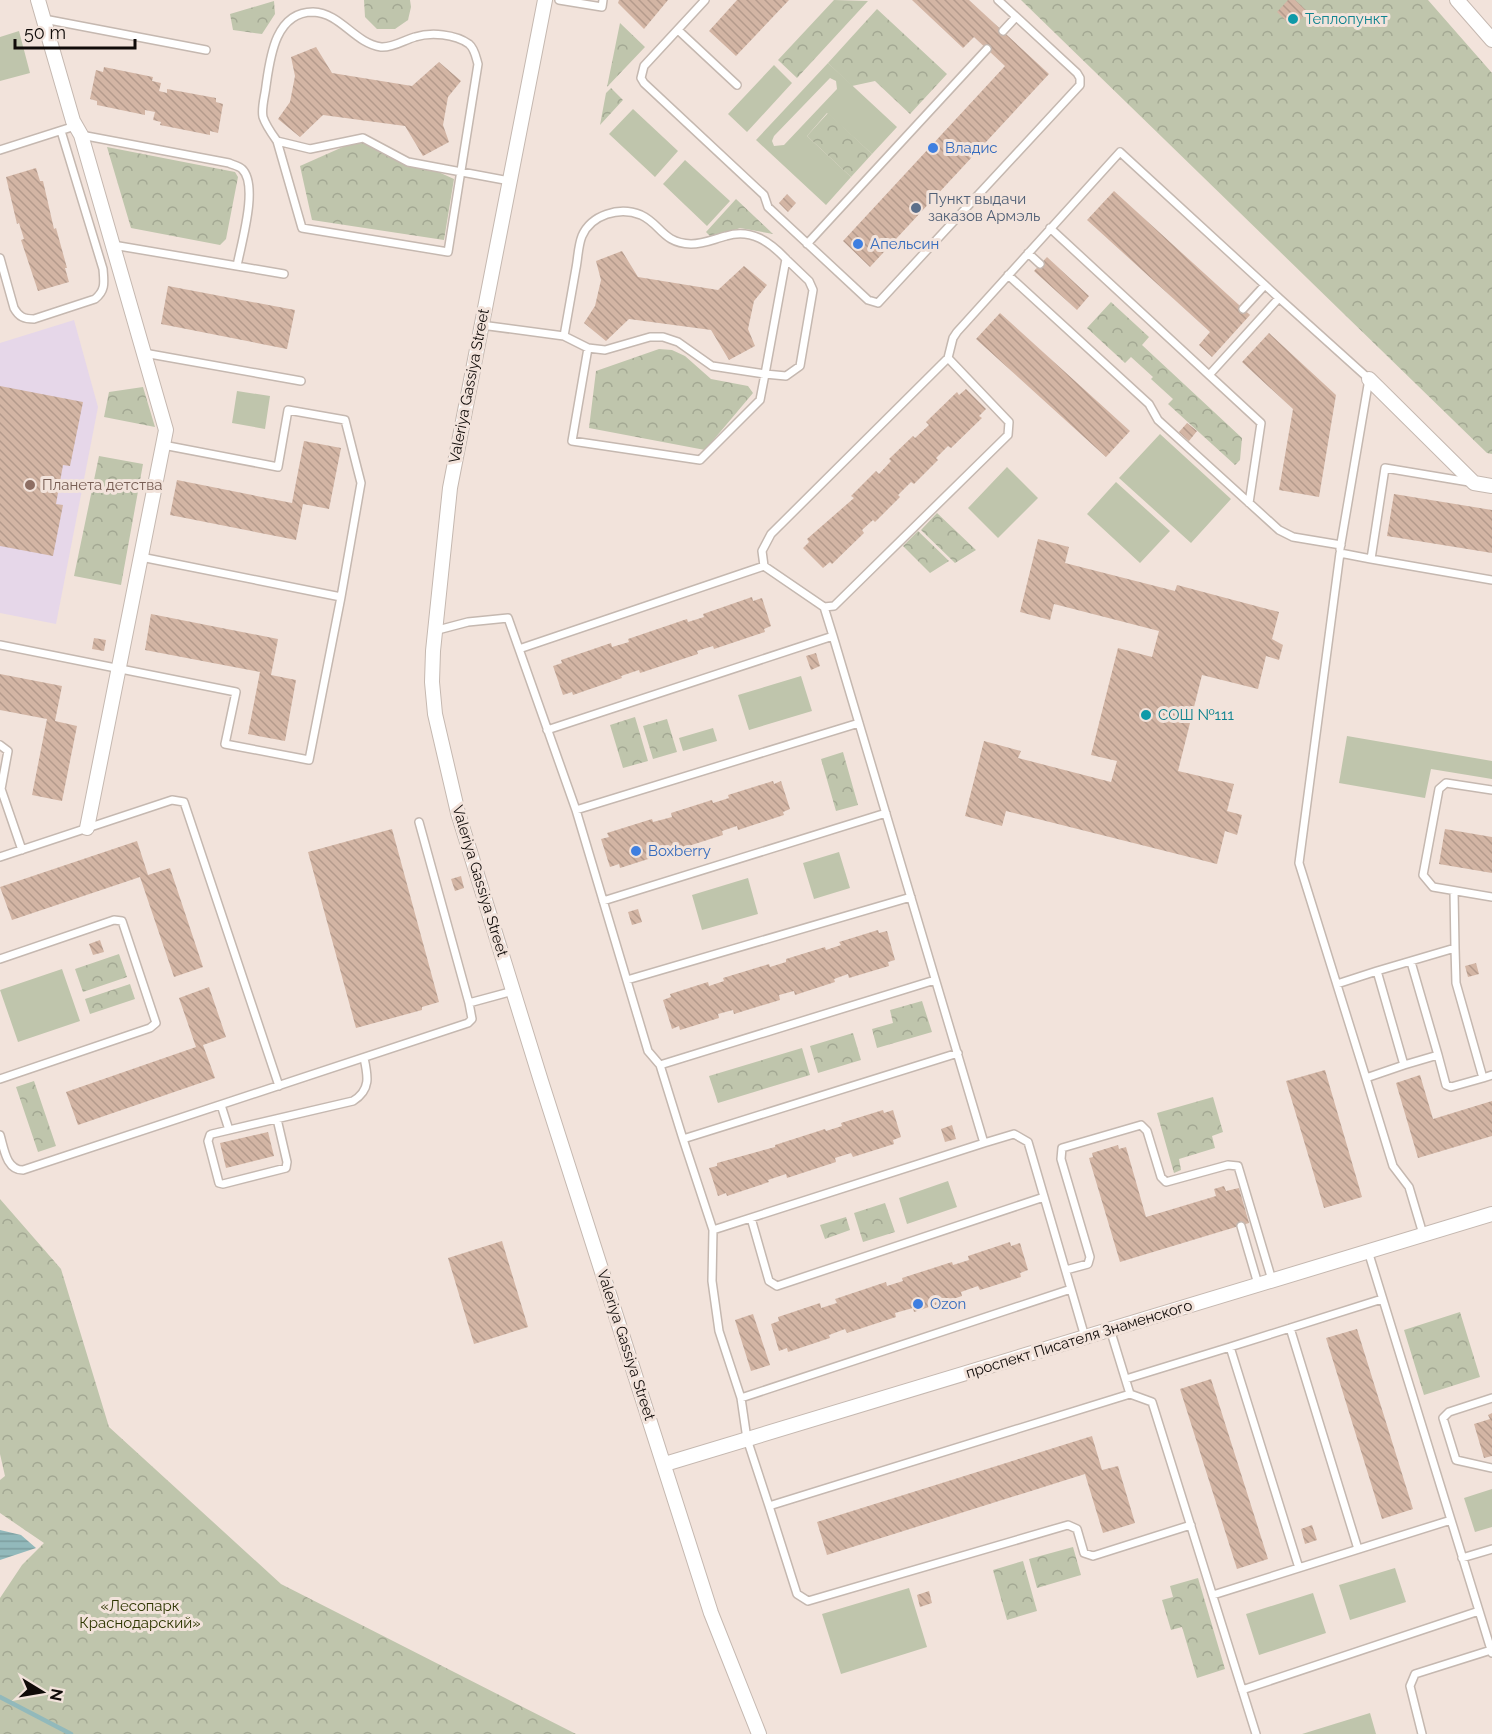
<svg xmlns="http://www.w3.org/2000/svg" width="1492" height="1734" viewBox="0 0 1492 1734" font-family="Raleway,sans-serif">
  <defs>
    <pattern id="forest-crowns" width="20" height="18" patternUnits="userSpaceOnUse" patternTransform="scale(1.5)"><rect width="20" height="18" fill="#bfc5ac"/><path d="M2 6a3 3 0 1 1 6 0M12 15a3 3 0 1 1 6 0" fill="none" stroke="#a3a893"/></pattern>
    <pattern id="water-rules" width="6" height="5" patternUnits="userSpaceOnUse" patternTransform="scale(1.5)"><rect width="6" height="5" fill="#92b9bb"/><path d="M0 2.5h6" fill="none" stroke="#7d9e9f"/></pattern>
    <pattern id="building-back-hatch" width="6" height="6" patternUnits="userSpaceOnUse" patternTransform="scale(1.5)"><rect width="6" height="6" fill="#d3b5a4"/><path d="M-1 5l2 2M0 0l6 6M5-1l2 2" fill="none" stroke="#b49a8c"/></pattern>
  </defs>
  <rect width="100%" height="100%" fill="#f2e3db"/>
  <path fill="#e6d7e9" d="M74,320L98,407L56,624L0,613V343Z"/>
  <path fill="url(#forest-crowns)" d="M364,0H410L411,7L408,20L395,29H377L365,17Z
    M834,0L868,1L797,78L778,60Z
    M1021,0H1428L1492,73V454L1487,453Z
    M274,1L275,14L262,34L233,30L230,14Z
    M877,9L947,74L910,114L875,81L852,86L828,63Z
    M620,23L645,47L607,87Z
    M611,88L623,100L600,125L606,93Z
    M828,113L872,154L851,177L807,136Z
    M363,138L454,179L444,240L312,220L300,166Z
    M107,147L235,172L238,177L226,239L220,245L131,228Z
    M736,199L773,234L740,228L712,238L706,232Z
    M1111,302L1149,337L1142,345L1242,438L1240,460L1235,465L1168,404L1173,399L1151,379L1153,377L1131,357L1125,363L1087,328Z
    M659,349L672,350L685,356L711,379L748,386L753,393L705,450L589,428L596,371Z
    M143,387L155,427L104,417L109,392Z
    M99,456L143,464L121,585L74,576Z
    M937,513L976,550L955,563L921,530Z
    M918,531L949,561L930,573L903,546Z
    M635,717L648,761L623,768L610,725Z
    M667,719L677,752L653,759L643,726Z
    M843,752L858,805L836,811L821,759Z
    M119,954L127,977L83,992L75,969Z
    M130,984L135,999L90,1014L85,999Z
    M922,1001L932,1032L877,1048L872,1029L893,1023L890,1010Z
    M853,1033L861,1060L818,1073L810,1046Z
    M802,1048L810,1075L718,1103L709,1076Z
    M34,1081L56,1146L38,1152L16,1087Z
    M1213,1097L1223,1132L1212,1136L1215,1148L1179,1159L1181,1170L1174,1173L1157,1113Z
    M0,1199L61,1269L109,1427L281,1584L576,1734H0V1598L22,1565L44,1543L0,1513V1480L5,1476L0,1454Z
    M885,1203L895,1232L863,1242L854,1213Z
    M846,1217L850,1230L825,1239L820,1225Z
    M1460,1312L1480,1377L1424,1395L1404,1330Z
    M1073,1547L1081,1575L1037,1588L1029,1559Z
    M1023,1561L1037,1611L1007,1620L993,1570Z
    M1198,1578L1225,1669L1197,1678L1182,1627L1171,1630L1162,1600L1173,1597L1170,1586Z"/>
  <path fill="#bfc5ac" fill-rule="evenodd" d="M19,31L30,73L0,81V37Z
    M828,63L897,127L872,154L827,113L807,136L851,177L826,205L756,140ZM830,78L836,81L837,89L784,145L774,146L772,141L774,136Z
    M774,65L792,83L747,132L728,114Z
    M633,109L678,151L655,177L609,134Z
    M685,160L730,201L707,226L663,184Z
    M237,391L270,396L265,429L232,423Z
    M1160,434L1231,499L1191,543L1119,478Z
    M1007,467L1038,498L998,538L968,508Z
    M1116,482L1170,531L1140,563L1087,514Z
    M801,676L812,711L749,730L738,695Z
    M713,728L717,741L683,751L679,738Z
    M1347,736L1492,761V779L1431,769L1425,798L1339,783Z
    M839,852L850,888L814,899L803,863Z
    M748,878L758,914L702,930L692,895Z
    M62,969L80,1021L18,1042L0,990Z
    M948,1181L957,1207L907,1224L899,1198Z
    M1492,1489V1527L1475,1532L1464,1498Z
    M1395,1568L1406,1602L1350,1620L1339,1585Z
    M909,1588L927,1647L841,1674L822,1614Z
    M1313,1593L1326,1633L1259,1655L1246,1614Z
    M1370,1713L1376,1734H1302Z"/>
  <path fill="url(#water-rules)" d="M0,1530L21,1535L36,1548L0,1560Z"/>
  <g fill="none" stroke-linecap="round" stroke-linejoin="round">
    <path stroke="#92b9bb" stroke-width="4.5" d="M0,1697L71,1734"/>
  </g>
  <path fill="url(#building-back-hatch)" d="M619,0H668L644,29L618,3Z
    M737,0H789L736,56L709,31Z
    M912,0H969L1049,74L870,267L843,241L1005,66L974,37L963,48Z
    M1288,0H1295L1308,12L1293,27L1277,12Z
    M316,47L332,73L412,86L439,62L461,81L448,97L443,125L449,142L423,156L405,126L323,115L300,137L278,119L290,102L295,76L291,57Z
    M104,67L153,77L152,81L161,83L159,91L167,93V89L216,98V102L223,104L218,133L210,131V135L160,125L161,122L153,120L155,112L145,110V115L97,105V101L90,99L96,70L103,72Z
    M36,168L40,181H43L54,229L56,228L67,268H65L69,282L38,291L21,240L24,239L19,223L17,224L6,177Z
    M1114,191L1250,315L1212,357L1199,345L1210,332L1087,220Z
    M787,194L796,203L788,212L779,203Z
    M622,251L638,277L718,290L744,266L767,285L754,301L748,329L755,346L729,360L711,330L629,319L606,341L584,323L595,306L601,280L596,261Z
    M1047,257L1089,296L1077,310L1034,271Z
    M168,286L295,310L287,349L161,324Z
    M1000,313L1130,431L1106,457L976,339Z
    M1269,333L1336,395L1319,497L1279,490L1293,409L1242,362Z
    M0,386L83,402L70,466L63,465L56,504L63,505L53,556L0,546Z
    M966,389L986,409L979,416L982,418L951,448L948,446L936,458L938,460L914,484L911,482L898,495L900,497L875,522L873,520L862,530L864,533L832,564L830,562L823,568L803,548L809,542L807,539L854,498L851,496L876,471L879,474L891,461L889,459L913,436L915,438L929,425L926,422L957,392L959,395Z
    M1187,423L1197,431L1189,441L1179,432Z
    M304,441L341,448L329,509L303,504L296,540L170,515L177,480L292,503Z
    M1394,494L1492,510V553L1387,536Z
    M1038,539L1069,547L1065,563L1175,591L1177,585L1279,612L1272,639L1283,645L1279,660L1266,656L1258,689L1202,675L1178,771L1234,784L1227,811L1242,815L1237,835L1225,831L1217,864L1006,811L1002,826L965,816L984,741L1021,751L1018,758L1111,782L1117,761L1091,755L1118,648L1152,657L1159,631L1054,604L1050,620L1020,612Z
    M752,597L753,601L762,598L771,626L764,629L765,632L714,649L713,646L697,651L698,654L640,673L639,670L621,676L622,678L573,695L572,692L563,695L553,666L562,663L561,660L611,643L612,647L629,642L628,639L687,619L688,622L704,617L703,614Z
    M151,614L278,639L271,675L296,680L285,741L248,734L260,672L145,650Z
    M94,638L106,640L104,651L92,649Z
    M816,653L820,666L811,670L806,656Z
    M0,674L62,686L55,721L77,726L62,801L32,795L47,719L0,710Z
    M773,781L774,784L781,781L790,809L783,812L784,815L738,830L737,826L722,831L723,835L679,849L678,845L662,850L664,854L620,868L619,864L610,867L601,839L609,837L607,833L652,819L653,822L672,817L671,813L712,800L713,803L729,798L728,795Z
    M392,829L439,1002L422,1007V1010L356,1028L308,852Z
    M1445,829L1492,837V873L1439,864Z
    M137,841L148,875L170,868L203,967L174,977L140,877L12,920L0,887Z
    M461,876L464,888L455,891L451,879Z
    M638,909L642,922L632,925L628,912Z
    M878,930L879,933L887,931L895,960L888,962L889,966L849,978L848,974L834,979L835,982L795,995L794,991L779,995L780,1000L734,1014L733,1010L718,1014L719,1018L680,1030L679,1026L672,1029L663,1000L671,997L670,994L708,982L709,986L724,981L723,978L769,964L770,967L786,962V959L825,947L826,950L841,945L839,942Z
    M100,940L104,952L93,955L89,944Z
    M1476,963L1479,974L1468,977L1465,966Z
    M209,987L226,1037L203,1045L215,1078L78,1125L66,1092L196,1047L179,998Z
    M1325,1070L1362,1197L1324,1208L1286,1081Z
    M1420,1075L1433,1119L1492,1101V1136L1418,1158L1396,1083Z
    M883,1110L884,1113L893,1110L901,1137L893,1140L894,1144L853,1157L851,1153L835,1158L836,1162L787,1178L786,1174L768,1180L769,1182L727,1196L726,1193L718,1196L709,1168L717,1166V1163L775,1147V1145L825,1129L826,1131L842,1126L841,1123Z
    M952,1125L956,1139L945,1142L941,1129Z
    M268,1132L274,1156L226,1168L220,1143Z
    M1118,1145L1119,1149L1126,1147L1146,1217L1216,1196L1214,1189L1224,1186L1226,1191L1239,1188L1249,1223L1120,1262L1089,1158L1093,1157L1092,1153Z
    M502,1241L528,1327L474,1344L448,1258Z
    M1010,1242L1011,1246L1020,1243L1028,1270L1020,1273L1021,1277L980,1290L978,1286L961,1292L962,1296L914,1312L913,1308L895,1313L896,1317L847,1333L845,1329L829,1335L830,1338L788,1352L787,1348L779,1351L771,1324L779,1321L778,1317L820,1303L821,1308L837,1303L835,1299L886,1282L887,1286L903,1281L902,1278L952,1262L953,1265L969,1260L968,1256Z
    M753,1314L770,1365L751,1371L735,1320Z
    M1357,1329L1413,1509L1382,1519L1326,1338Z
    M1211,1379L1268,1559L1237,1569L1180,1389Z
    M1492,1413V1456L1484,1458L1474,1424L1490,1419L1488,1415Z
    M1092,1436L1102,1470L1118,1466L1135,1523L1103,1533L1085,1474L827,1555L817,1522Z
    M1312,1525L1317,1540L1305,1544L1301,1529Z
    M929,1591L932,1603L920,1607L917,1595Z"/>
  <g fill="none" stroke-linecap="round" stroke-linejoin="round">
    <g stroke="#c5b8b0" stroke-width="10">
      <path id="lane" d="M559,0L602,7L603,0
        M705,0L644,66L641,78L644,83L764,195L768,207L868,300L878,303L1080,85V78L1077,73L998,0
        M44,19L206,50
        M678,30L737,85
        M1003,31L1016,17
        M81,135L229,163C233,165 239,166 242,169C259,185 241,244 237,266L284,274
        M277,141L302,228L448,252L478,64C476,58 475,49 469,44C455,34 431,32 415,37C404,40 393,48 381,47C354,43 341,13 313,12C275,12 270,58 266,86C265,96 261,108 263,117C266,126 272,134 277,141L310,149L363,138L408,162L510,181
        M0,150L75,126
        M1050,228L1261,423L1249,503
        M807,244L987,49
        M113,245L237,266
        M1028,253L1040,264
        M0,258L14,308C19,317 24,319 34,319L95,299C106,290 104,282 103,269L61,131
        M1008,275L1149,404L1158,420L1279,530L1293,537L1341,545
        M1243,309L1265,285
        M481,325L564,336C568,313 572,291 576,268C578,258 578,246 582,236C591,215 619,206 641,215C661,224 662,243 691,244C704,244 714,239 726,236C751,228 770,242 786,259L765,374L712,366L678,342L663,337H650L605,350L588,348L564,336
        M588,348L572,441L700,460L760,400L765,374L786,376L800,366L813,290L809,281L786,259
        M144,353L301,381
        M948,358L953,338L957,332L1120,152L1279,298
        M1210,374L1279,298L1369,379L1340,549
        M163,445L278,467L288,410L345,420L361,483L341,597
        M1469,482L1385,468L1371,559L1492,580
        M434,631L468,622L508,618L576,810L648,1051L660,1065L683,1139
        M0,645L236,692L225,744L309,760L341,597L141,557
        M519,649L764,566
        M547,730L833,636L824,607L764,566L762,551L771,534L948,358L1009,422L1008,435L834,606L824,607
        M0,745L8,751L1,789L22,850
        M1492,790L1446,783L1439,789L1423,875L1433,887L1492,897
        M576,810L859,723
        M419,822L469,1003
        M0,857L172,800L184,802L279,1086
        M603,901L886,813
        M1455,948L1456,983L1483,1078L1492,1075
        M0,959L114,920L122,921L156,1023L150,1028L0,1079
        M1411,962L1438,1055
        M627,980L911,897
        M1337,984L1377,971
        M958,1053L683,1139L713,1230L984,1143
        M660,1065L935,980
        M1404,1065L1438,1055L1446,1085L1451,1087L1483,1078
        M1366,1078L1299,863L1340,553L1371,559
        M221,1105L229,1130
        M277,1119L287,1162L286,1168L223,1184L219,1183L208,1141L210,1135L212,1134L353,1101C371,1090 368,1076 364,1058
        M0,1135C4,1148 6,1170 23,1170L468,1023L472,1019L469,1003L513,991
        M751,1218L769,1281L777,1286L1044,1197
        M1241,1226L1258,1284
        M713,1230L712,1281L719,1331L741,1398L1071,1289L1028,1142L1014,1134L984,1143L833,636
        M1423,1234L1409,1187L1393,1166L1366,1078L1404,1065L1377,971L1455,948L1454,891
        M1368,1251L1451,1520
        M1066,1270L1088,1264L1090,1257L1061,1159L1062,1148L1141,1125L1147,1131L1161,1177L1166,1182L1228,1165L1238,1166L1272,1280
        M1071,1289L1085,1337
        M1290,1328L1358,1549
        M1110,1329L1130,1394L1152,1402L1256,1734
        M1230,1347L1382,1299
        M1126,1379L1230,1347L1299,1568
        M741,1398L747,1439L769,1506L1130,1394
        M1492,1398L1449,1412L1443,1418L1456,1460L1492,1468
        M769,1506L797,1594L808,1601L1068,1525L1077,1529L1084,1553L1093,1556L1191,1525
        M1462,1558L1492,1549
        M1213,1595L1451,1520L1492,1653
        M1242,1690L1479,1611
        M1422,1734L1410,1686L1415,1674L1491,1650"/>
    </g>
    <g stroke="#c5b8b0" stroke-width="16">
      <path id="street" d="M38,0L73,121L81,135L166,430L87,828
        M545,0L450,488L433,651L432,682L435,714L458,813L541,1081L711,1613L759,1734
        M1457,0L1492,40
        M1369,379L1474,483L1492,486
        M665,1464L1492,1214"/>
    </g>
    <use href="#lane" stroke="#fff" stroke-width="7"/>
    <use href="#street" stroke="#fff" stroke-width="14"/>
  </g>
  <g fill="#0f9aa8" stroke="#f2e3db" stroke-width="2">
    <circle cx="1293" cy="19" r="6"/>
    <circle cx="1146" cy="715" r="6"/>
  </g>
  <g fill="#3f7fe0" stroke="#f2e3db" stroke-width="2">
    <circle cx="933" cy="148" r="6"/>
    <circle cx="858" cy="244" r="6"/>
    <circle cx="636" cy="851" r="6"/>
    <circle cx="918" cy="1304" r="6"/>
  </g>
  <circle fill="#5c6f8a" stroke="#f2e3db" stroke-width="2" cx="916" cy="208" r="6"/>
  <circle fill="#8d6e63" stroke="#f2e3db" stroke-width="2" cx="30" cy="485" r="6"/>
  <g text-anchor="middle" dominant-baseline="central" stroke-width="6" stroke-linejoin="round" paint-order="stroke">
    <g font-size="15" fill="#0d838f" stroke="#f2e3db" text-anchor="start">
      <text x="1305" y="19">Теплопункт</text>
      <text x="1158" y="715">СОШ №111</text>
    </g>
    <g font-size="15" fill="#366cbe" stroke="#f2e3db" text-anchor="start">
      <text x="945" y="148">Владис</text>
      <text x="870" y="244">Апельсин</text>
      <text x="648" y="851">Boxberry</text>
      <text x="930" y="1304">Ozon</text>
    </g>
    <g font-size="15" fill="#4e5e75" stroke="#f2e3db" text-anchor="start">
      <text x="928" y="199">Пункт выдачи<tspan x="928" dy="17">заказов Армэль</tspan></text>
    </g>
    <g font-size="15" fill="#100b09" stroke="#f2e3db">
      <text transform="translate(469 386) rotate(-79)">Valeriya Gassiya Street</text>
      <text transform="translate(480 881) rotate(73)">Valeriya Gassiya Street</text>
      <text transform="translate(1079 1339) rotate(-17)">проспект Писателя Знаменского</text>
      <text transform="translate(626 1345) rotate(72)">Valeriya Gassiya Street</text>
    </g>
    <g font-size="15" fill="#785e54" stroke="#f2e3db" text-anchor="start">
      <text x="42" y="485">Планета детства</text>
    </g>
    <g font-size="15" fill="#2e3601" stroke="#f2e3db">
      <text x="140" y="1606">«Лесопарк<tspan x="140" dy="17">Краснодарский»</tspan></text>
    </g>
  </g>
  <g transform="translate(42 1692) rotate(101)" stroke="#f2e3db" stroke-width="4.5" paint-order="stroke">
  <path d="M0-4.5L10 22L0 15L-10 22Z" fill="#100b09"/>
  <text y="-9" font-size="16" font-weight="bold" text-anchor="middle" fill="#100b09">N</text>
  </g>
  <path d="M15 39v9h120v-9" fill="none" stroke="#100b09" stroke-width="3"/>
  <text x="24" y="39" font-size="18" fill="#100b09" stroke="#f2e3db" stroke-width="4.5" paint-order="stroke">50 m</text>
</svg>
